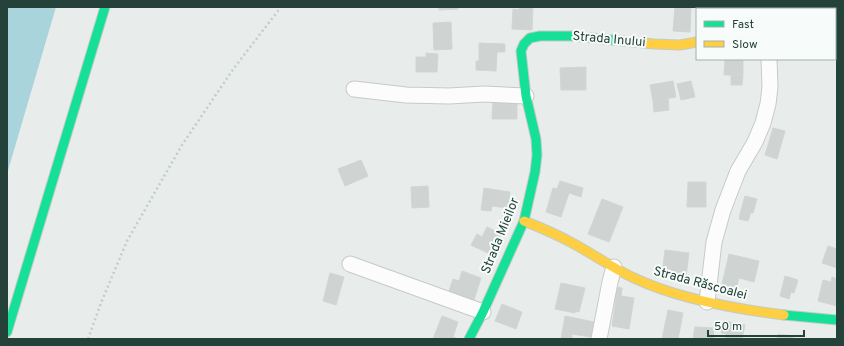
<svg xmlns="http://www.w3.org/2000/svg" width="844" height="346" viewBox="0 0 844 346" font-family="Overpass,sans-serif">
  <rect width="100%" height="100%" fill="#e8edeb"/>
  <path fill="#a9d4db" d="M7,7H56L7,174Z"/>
  <path fill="#cfd4d2" stroke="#d1d6d4" d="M439,7H458V9L439,10Z
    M519,7H533L532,30L512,29L513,9L519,10Z
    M675,7H691L690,32L673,31Z
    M837,11V32H835V12Z
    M451,22L452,49L434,50L433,23Z
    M479,43L505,44V52H497L496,71L476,70V61H479Z
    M426,53L438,54L437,72H416V57H426Z
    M725,59H743V75H724Z
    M586,67V90H561L560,68Z
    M731,75H743L742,85H731Z
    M673,81L676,97L653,101L650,85Z
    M691,81L695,97L681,100L677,84Z
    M668,98L669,110L654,112L653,101Z
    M493,102L517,103V119H492Z
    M773,128L785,131L777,159L765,155Z
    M361,160L368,176L345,186L338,169Z
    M560,181L583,188L581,197L569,193L561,217L546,212L553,188L557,189Z
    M688,182H706V207H687Z
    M428,186L429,207L412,208L411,187Z
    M484,188L510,192L508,208L492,206L491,211L481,210Z
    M745,196L757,199L753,213L741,210Z
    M602,199L623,207L609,242L588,234Z
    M741,210L751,212L748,221L739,219Z
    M487,227L502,234L492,255L471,245L477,234L482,237Z
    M828,246L837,249V268L822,263Z
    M665,250L689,253L686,276L662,273Z
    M729,254L759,261L754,282L739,278L735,292L721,288Z
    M462,271L481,278L474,300L449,291L453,279L459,281Z
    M330,273L344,277L336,305L323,301Z
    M785,276L798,280L794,293L791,292L789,299L780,296Z
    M832,277L837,279V306L818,301L823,280L831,282Z
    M561,283L585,288L579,312L575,311V313L555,309Z
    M614,286L622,288L621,296L634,298L629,329L612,326L616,299H612Z
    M502,304L522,312L516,329L495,321Z
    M668,310L683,313L678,339H662Z
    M442,316L458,322L453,337L456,338L455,339H433Z
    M565,316L594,322L591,337L572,334V339H561Z
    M724,321L745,325L742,339H725L726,334L721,333Z
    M695,327L714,328L713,339H693Z
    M778,334L793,336V339H777Z"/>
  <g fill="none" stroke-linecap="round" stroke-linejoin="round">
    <g stroke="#c5cac8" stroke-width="17">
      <path id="street" d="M760,9V7
        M835,47L837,46
        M354,89L406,95L449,96L484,94L526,96
        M350,264L483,312
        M707,302L714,242L723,210L738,171L755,142L763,123L768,104L770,87L769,59
        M599,339L610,282L614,267"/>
    </g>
    <g stroke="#c3cbc8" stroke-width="11">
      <path id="fast" d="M784,315L837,320
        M7,332L105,7
        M469,339L483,312L524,221L535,172L537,155L536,139L526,96L521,51L524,44L530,38L540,36H571L623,41"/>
    </g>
    <g stroke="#c3cbc8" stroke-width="11">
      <path id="slow" d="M623,41L654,44L680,45L697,42
        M524,221C542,228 560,236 576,245C596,256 614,269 634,278C678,299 736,309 784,315"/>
    </g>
    <path stroke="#c3ccca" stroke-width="2.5" stroke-dasharray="2 3" stroke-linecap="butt" d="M88,339L101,303L127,241L182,145L234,68L281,7"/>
    <use href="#street" stroke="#fcfcfc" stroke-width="15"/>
    <use href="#fast" stroke="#16e098" stroke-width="9"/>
    <use href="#slow" stroke="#ffcf43" stroke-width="9"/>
  </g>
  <g text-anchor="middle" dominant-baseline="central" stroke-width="4" stroke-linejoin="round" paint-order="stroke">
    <g font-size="13" fill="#24423a" stroke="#f7fbf9">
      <text transform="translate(609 40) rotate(5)">Strada Inului</text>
      <text transform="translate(501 236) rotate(-68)">Strada Mieilor</text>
      <text transform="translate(700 284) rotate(15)">Strada Răscoalei</text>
    </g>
  </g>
  <rect width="844" height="346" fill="none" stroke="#24423a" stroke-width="16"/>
  <rect x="696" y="8" width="140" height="52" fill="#f7fbf9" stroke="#a3b1ad"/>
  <rect x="704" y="21" width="20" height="6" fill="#16e098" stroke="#a3b1ad"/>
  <text x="732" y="28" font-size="12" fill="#24423a">Fast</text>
  <rect x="704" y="41" width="20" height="6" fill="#ffcf43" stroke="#a3b1ad"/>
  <text x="732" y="48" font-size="12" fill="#24423a">Slow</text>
  <path d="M708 330v6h96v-6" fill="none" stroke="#24423a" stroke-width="2"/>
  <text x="714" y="330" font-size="12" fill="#24423a" stroke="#f7fbf9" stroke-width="3" paint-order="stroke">50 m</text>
</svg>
